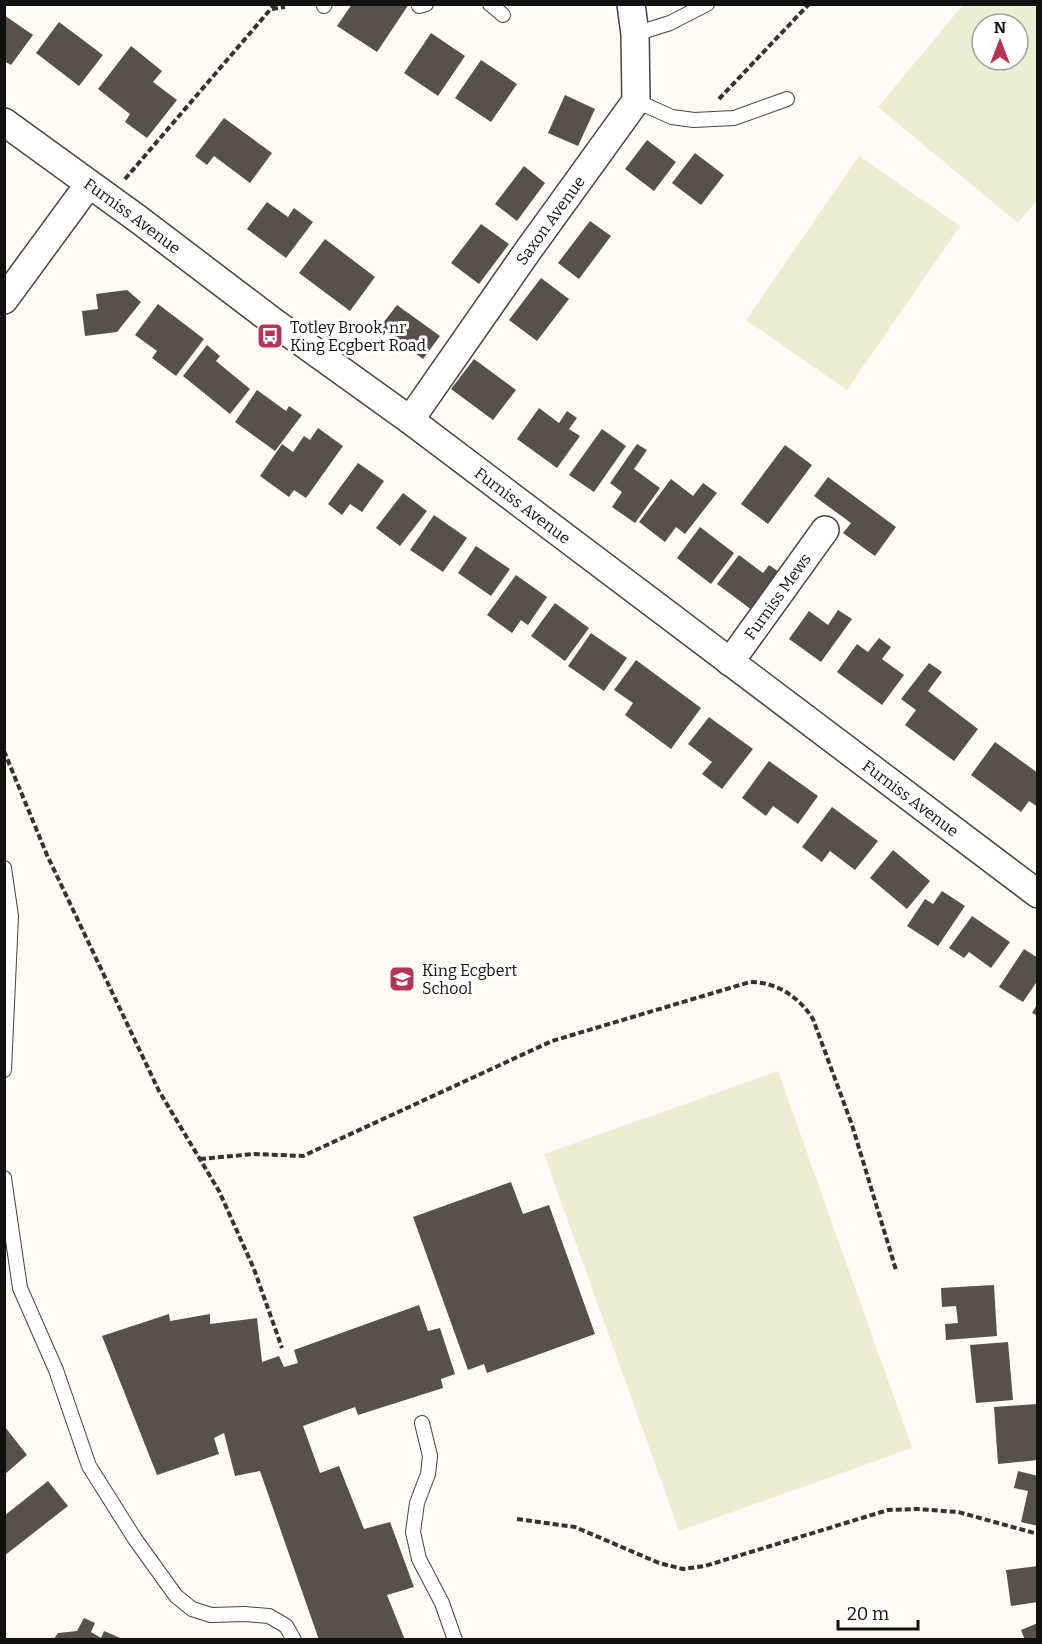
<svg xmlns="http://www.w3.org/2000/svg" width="1042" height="1644" viewBox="0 0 1042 1644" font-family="Bitter,serif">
  <rect width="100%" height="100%" fill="#fefaf5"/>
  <path fill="#ebeed2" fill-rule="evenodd" d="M963,5H1037V200L1018,223L878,107ZM982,24H1018V60H982Z
    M859,156L960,226L847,390L746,320Z
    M778,1071L912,1448L679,1531L544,1154Z"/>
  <path fill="#58504e" d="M352,4H409L377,52L337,26Z
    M4,15L33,35L11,65L4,61Z
    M59,22L103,55L79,86L36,53Z
    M431,33L465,56L438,96L404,73Z
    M131,46L162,71L153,82L177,100L147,138L125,122L130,114L98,89Z
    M481,60L517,84L491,122L455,98Z
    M565,95L595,109L578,146L548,133Z
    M224,118L272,153L250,183L214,156L207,165L195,156Z
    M647,140L676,162L654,191L625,169Z
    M695,153L724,175L701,205L672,183Z
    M524,166L545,183L517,221L495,204Z
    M267,202L288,217L294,208L313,222L286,258L247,229Z
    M590,221L611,236L579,279L558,263Z
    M481,224L509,244L479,284L451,263Z
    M325,239L375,277L350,311L299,273Z
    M541,278L569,299L537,341L509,320Z
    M127,290L141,302L117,332L85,336L82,311L98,309L96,294Z
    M158,304L204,339L176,376L152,358L157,351L135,335Z
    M397,305L440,336L423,359L380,327Z
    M207,345L220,356L216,361L250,389L230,414L183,376Z
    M474,359L516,390L493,420L451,389Z
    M257,390L286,411L289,406L302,415L275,451L235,422Z
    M539,408L559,423L567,411L577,418L569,429L580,436L557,468L517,439Z
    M318,428L343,446L306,498L294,490L289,497L260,476L282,444L293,452L304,436L310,440Z
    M602,429L626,446L594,492L569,475Z
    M637,444L647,450L634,469L660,488L635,523L612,507L622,492L610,483Z
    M785,445L812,465L768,524L741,504Z
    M358,463L384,481L362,512L350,504L342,515L328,504Z
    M828,477L896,527L875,556L843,533L851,523L814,496Z
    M671,479L693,496L703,483L717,493L685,534L676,527L665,542L639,522Z
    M403,493L427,511L400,546L376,528Z
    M434,515L467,538L443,572L410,550Z
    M700,527L734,553L711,584L677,558Z
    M476,546L510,569L491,596L458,573Z
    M739,555L763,573L769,565L779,572L752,610L717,584Z
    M516,575L547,597L528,625L521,620L512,633L487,615Z
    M555,603L589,628L565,661L531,636Z
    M838,610L852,619L821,662L789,639L809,611L828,625Z
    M591,633L627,658L604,691L568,666Z
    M879,638L891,647L882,659L904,675L882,705L837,672L857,644L868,652Z
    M636,660L701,708L671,749L625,715L633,703L614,690Z
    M929,663L942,672L928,691L978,729L954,761L905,725L916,710L901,699Z
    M709,717L753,749L722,789L702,774L712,762L688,744Z
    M995,742L1038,773V807L1029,801L1021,812L971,775Z
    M769,761L818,796L798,824L773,806L766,816L742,798Z
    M832,807L878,841L855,870L830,851L822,862L802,847Z
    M893,850L930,881L907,909L870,878Z
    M942,891L965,906L938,946L907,926L925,899L933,904Z
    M972,916L1010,942L991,968L969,952L964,958L949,948Z
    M1024,949L1038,958V980L1023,1002L999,987Z
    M1038,1003V1016L1032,1013Z
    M511,1182L523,1214L549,1205L595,1334L487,1373L484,1364L468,1370L413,1217Z
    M994,1285L997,1336L946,1340L945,1324L958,1323L956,1306L942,1307L941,1288Z
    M419,1305L428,1331L440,1328L455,1374L441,1379L443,1388L358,1415L355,1407L303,1426L320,1473L339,1466L364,1529L390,1522L414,1587L387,1595L405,1640H319L260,1471L235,1476L224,1433L214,1438L219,1454L157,1475L102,1336L169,1314L170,1321L210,1314V1324L257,1318L262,1362L279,1356L284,1367L298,1363L294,1350Z
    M1008,1342L1013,1400L976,1403L970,1345Z
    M1037,1404L1038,1460L998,1464L994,1407Z
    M5,1427L27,1455L5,1474Z
    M1018,1471L1038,1476V1526L1021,1522L1028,1491L1014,1488Z
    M48,1481L68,1506L4,1556V1516Z
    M1038,1566V1602L1011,1606L1006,1570Z
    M84,1618L95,1623L91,1632L101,1638L104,1631L125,1640H53L58,1633L77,1631Z
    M1038,1623V1640H1025L1021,1630Z"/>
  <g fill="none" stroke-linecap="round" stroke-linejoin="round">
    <g stroke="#444" stroke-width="16">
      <path id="lane" d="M490,4L503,15
        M324,6L325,4
        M419,6L426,4
        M635,34L670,23L707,4
        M636,101L672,117L694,120L734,118L787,99
        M4,868L11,916L4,1070
        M4,1178L20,1288L56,1370L89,1466L135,1539L176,1596L192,1609L211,1615L245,1614L269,1616L286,1626L294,1640
        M422,1423L430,1456L428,1474L417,1503L413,1532L419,1559L442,1603L455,1640"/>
    </g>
    <g stroke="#444" stroke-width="30">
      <g id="street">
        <path id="s1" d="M4,122L138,219L275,323L410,420L1038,894"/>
        <path d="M4,300L89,184"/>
        <path id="s2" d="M410,420L527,252L636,101L635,34L631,4"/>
        <path id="s3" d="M730,662L825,530"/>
      </g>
    </g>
    <path stroke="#333" stroke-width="4" stroke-dasharray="6 3" stroke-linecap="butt" d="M272,9L285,7
      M719,99L809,4
      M125,179L275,4
      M4,751L47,855L159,1091L219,1191L254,1269L282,1348
      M200,1159L254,1154L303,1156L552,1041L750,982C777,982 799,997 813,1019L852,1125L896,1270
      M517,1519L575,1527L659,1563L683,1569L705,1566L888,1510L917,1509L958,1512L1038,1534"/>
    <use href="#lane" stroke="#fff" stroke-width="14"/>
    <use href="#street" stroke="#fff" stroke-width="27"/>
  </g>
  <defs>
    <g id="bus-square" transform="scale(1.35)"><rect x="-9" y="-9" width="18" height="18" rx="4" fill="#b43556" stroke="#fff"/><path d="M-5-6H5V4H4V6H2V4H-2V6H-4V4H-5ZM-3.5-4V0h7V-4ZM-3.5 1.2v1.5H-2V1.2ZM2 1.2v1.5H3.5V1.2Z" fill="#fff"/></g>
    <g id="school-square" transform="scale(1.35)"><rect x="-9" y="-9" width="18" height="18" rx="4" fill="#b43556" stroke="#fff"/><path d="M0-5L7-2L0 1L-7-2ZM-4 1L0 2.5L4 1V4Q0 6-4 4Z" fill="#fff"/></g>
  </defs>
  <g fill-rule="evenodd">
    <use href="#bus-square" x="270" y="336"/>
    <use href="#school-square" x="402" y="979"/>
  </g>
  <g text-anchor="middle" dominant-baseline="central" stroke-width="6" stroke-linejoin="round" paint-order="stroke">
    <g font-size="16" fill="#111" stroke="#fff">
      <text stroke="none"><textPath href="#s1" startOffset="159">Furniss Avenue</textPath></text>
      <text stroke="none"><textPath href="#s2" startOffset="244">Saxon Avenue</textPath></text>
      <text stroke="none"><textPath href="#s1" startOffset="645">Furniss Avenue</textPath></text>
      <text stroke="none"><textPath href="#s3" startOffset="81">Furniss Mews</textPath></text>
      <text stroke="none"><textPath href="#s1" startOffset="1131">Furniss Avenue</textPath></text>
    </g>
    <g font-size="16" fill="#111" stroke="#fff" text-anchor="start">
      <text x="290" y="327">Totley Brook, nr<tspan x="290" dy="18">King Ecgbert Road</tspan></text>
      <text x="422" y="970">King Ecgbert<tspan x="422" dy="18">School</tspan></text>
    </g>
  </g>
  <rect width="1042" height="1644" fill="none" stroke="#111111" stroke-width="12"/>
  <g transform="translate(1000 42)"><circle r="28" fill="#ffffff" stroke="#a0a0a0" stroke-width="1.5"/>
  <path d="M0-4.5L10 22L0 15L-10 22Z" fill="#b43556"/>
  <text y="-9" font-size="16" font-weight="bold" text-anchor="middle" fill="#111111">N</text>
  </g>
  <path d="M838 1620v9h80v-9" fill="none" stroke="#111111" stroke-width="3"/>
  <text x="847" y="1620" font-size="18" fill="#111111" stroke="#ffffff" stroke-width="4.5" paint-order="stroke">20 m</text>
</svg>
